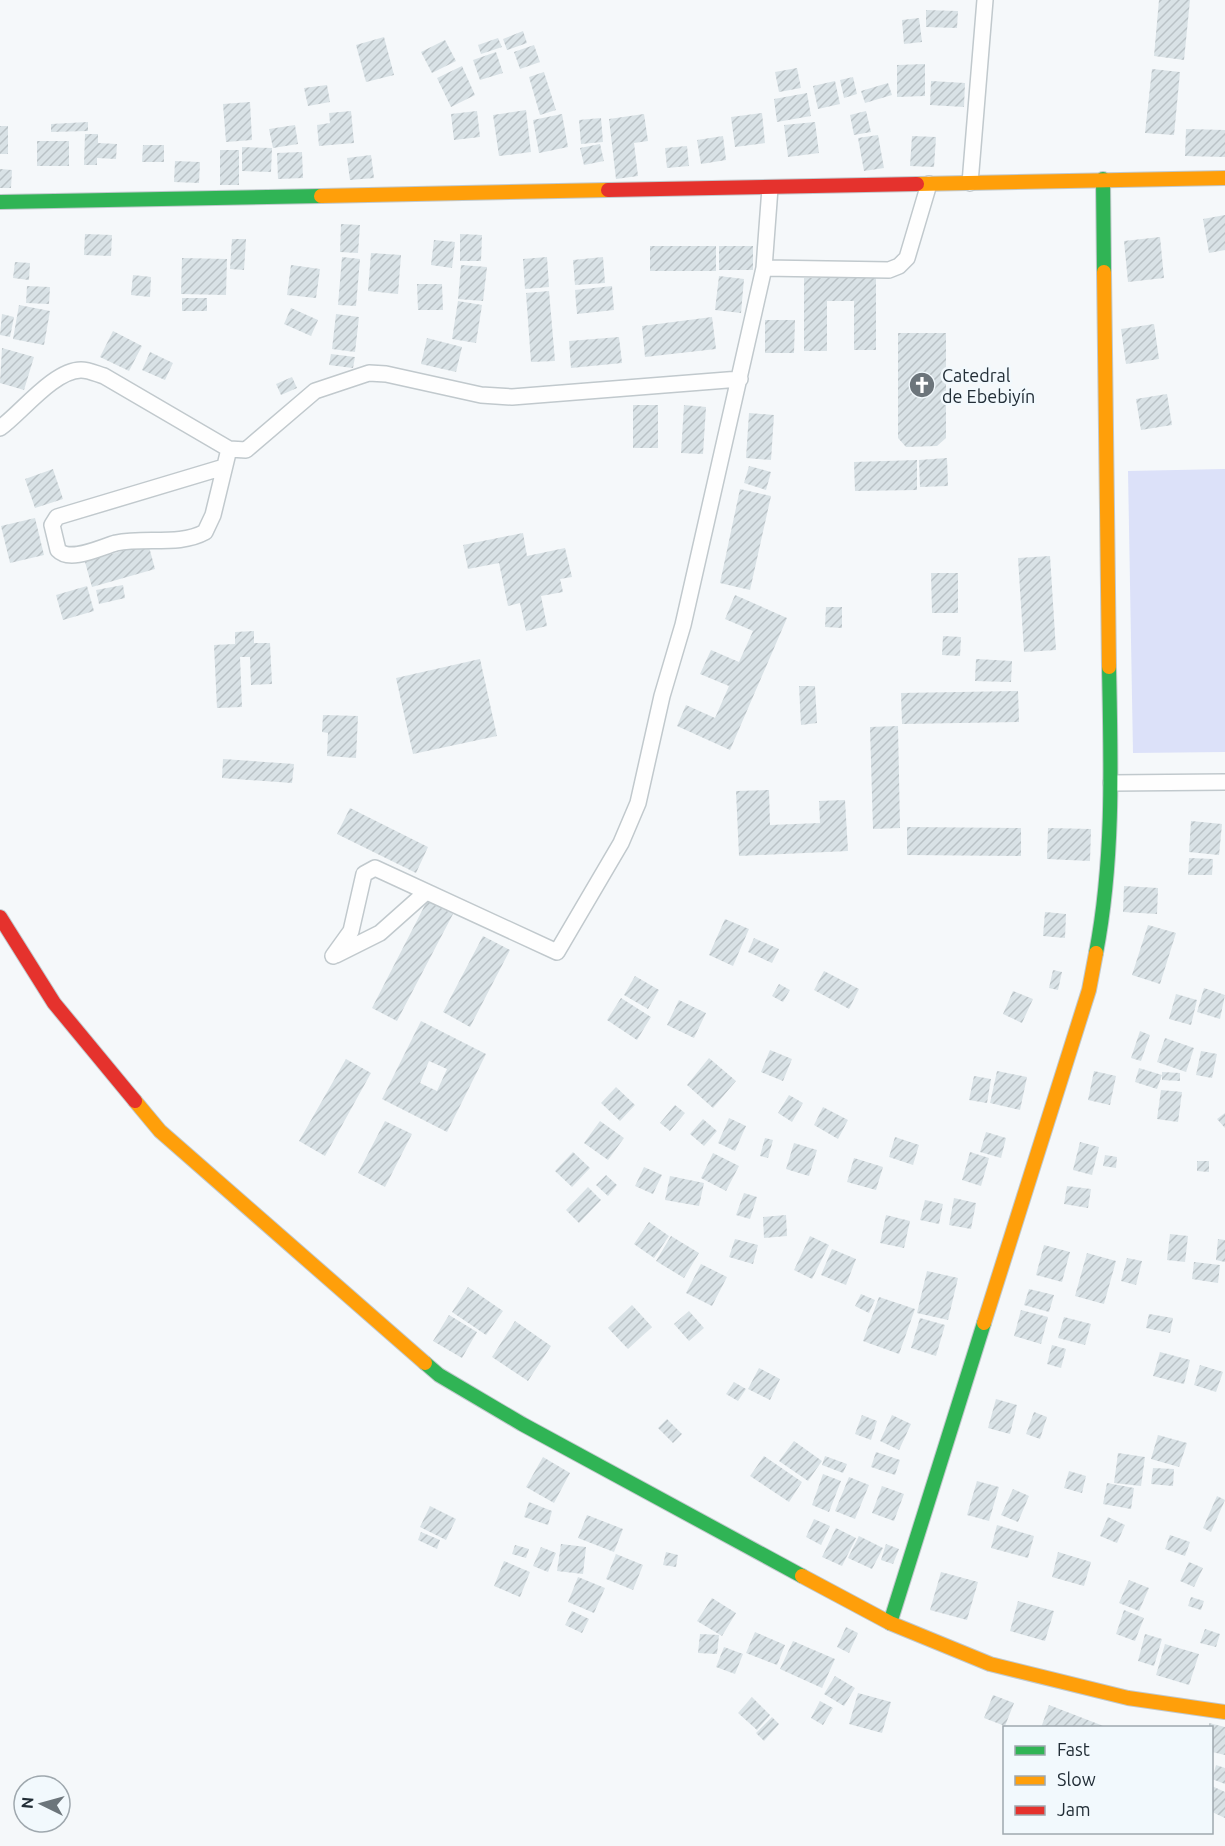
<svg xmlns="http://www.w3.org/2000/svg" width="1225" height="1846" viewBox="0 0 1225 1846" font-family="Ubuntu,sans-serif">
  <defs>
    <pattern id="building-hatch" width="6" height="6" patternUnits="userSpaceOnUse" patternTransform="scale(1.5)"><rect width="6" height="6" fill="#d9e2e6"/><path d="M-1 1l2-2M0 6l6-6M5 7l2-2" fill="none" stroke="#bac2c6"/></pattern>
  </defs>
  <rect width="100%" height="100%" fill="#f5f8fa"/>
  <path fill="#dce1f9" d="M1225,469V752L1133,753L1128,471Z"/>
  <path fill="url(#building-hatch)" fill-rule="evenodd" d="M1159,0H1190L1184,60L1154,56Z
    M926,10L958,11L957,28L926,27Z
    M919,18L922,42L904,44L902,20Z
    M523,31L527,43L507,50L503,39Z
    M384,37L394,75L366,82L356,45Z
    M498,38L502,47L481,54L478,45Z
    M445,40L456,61L432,73L421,52Z
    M534,45L540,62L520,69L514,52Z
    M496,52L503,73L480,80L473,60Z
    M925,64V96L897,97V65Z
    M462,66L475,95L451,107L437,78Z
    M797,68L801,88L779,92L775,72Z
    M1152,69L1180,72L1174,135L1145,133Z
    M544,72L556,110L540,115L529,77Z
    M853,77L857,94L844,98L840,80Z
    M835,81L840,104L818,109L813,86Z
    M931,81L965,83L964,107L930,105Z
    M888,83L892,95L865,103L861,91Z
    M327,85L330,102L308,106L304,88Z
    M807,93L811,116L777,122L774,99Z
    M250,102L252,140L226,142L223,104Z
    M526,110L531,152L499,156L493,115Z
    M351,111L354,143L319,146L317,125L330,123L329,113Z
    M477,111L480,137L454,140L451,114Z
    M866,111L871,132L854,135L850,115Z
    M762,113L765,143L735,147L731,117Z
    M562,114L568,147L539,153L533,120Z
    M644,114L648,141L634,143L638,176L616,179L609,119Z
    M601,118L603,142L581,144L579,120Z
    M88,122V131L51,132V124Z
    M815,122L819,153L788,157L784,125Z
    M295,125L298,144L273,148L269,129Z
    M0,126H8V154H0Z
    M1186,129L1225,130V157L1185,156Z
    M85,134H98V143L117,144L116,159L97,158V165H84Z
    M878,135L884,168L864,171L858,138Z
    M723,136L726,160L701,164L697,140Z
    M912,136L936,137L934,167L910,166Z
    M37,141H69V166H37Z
    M600,144L604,161L584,165L580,148Z
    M143,145H164V162H142Z
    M687,146L689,166L667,168L665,148Z
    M242,147L272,148L271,172L242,171Z
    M220,150H239V185H220Z
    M302,152L303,178L278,179L277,153Z
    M371,155L374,178L350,180L347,158Z
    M175,161L200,162L199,183L174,182Z
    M0,169L12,170L11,188H0Z
    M1225,215V250L1209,253L1203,219Z
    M341,224L360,225L358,253L340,252Z
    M85,234L112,235L111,256L84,255Z
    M460,234L482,235L481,261H460Z
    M1160,237L1164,278L1128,282L1124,241Z
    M232,239H246L244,270L230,269Z
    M434,240L455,242L452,268L431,265Z
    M650,246H716V271H650Z
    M719,246H753V270H719Z
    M371,253L401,255L398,294L368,291Z
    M342,257L360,259L356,306L338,305Z
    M547,257L549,287L525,289L523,259Z
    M603,257L605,283L575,285L573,260Z
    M182,258L227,259L226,295L181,294Z
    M15,262L30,263L29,280L13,278Z
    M291,265L320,269L316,298L287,295Z
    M461,265L487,267L483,301L458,299Z
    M133,275L151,277L150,297L131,295Z
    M719,276L744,279L741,313L715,310Z
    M876,277V350H854V301H827V351H804V278Z
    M417,284H442L443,310H418Z
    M27,286L50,287L49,304L26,303Z
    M612,286L614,310L577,314L575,290Z
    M549,291L555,361L531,362L526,293Z
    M182,298H207V311H182Z
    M458,301L482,305L476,343L452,339Z
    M19,305L50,311L44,345L13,339Z
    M291,308L318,320L311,336L284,324Z
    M2,314L14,317L10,337L0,335Z
    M336,314L359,317L355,352L332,349Z
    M712,317L716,349L645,357L642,326Z
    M765,320H795L794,353H765Z
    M1154,324L1159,359L1126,364L1121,329Z
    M113,331L142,346L129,371L100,357Z
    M898,333H946V438L937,446L906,447L898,438Z
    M619,337L622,363L571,368L569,341Z
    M427,338L462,347L456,372L421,364Z
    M2,348L34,357L24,390L0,383Z
    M150,352L173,363L165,380L142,370Z
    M331,354L355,357L353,368L329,365Z
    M292,377L297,388L281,395L276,384Z
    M1167,394L1172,425L1141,430L1136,399Z
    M633,405H658V448H633Z
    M684,405L706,407L703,454L681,453Z
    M749,413L774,415L771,460L746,458Z
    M947,458L948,486L920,487L919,460Z
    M917,460V490L855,491L854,462Z
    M749,466L771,472L766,490L744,483Z
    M53,469L63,499L35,508L25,479Z
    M740,489L771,496L750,590L720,583Z
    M35,518L44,555L10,563L1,526Z
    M523,533L527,556L565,548L572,577L560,579L563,592L541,596L547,626L526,631L520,603L508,606L499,563L468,569L463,545Z
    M148,543L155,569L92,587L85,562Z
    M1050,556L1056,650L1024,652L1018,558Z
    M931,573H958V613H932Z
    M123,585L125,598L99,604L96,590Z
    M87,586L94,611L63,620L56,595Z
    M735,595L787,618L730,750L677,726L686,705L715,718L729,686L700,674L711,650L739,662L753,631L725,619Z
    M826,607H842V628L825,627Z
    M254,631V643H270L272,684L251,685L250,657H240L242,707L217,708L214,645L235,644V632Z
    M943,636L961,637L960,656L942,655Z
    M480,659L497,736L413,754L396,678Z
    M976,659L1012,661L1011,682L975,681Z
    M799,686H815L817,723L801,725Z
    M1018,691L1019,722L902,724L901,693Z
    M323,715L358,716L356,758L327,756L328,733L322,732Z
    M898,726L900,828L873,829L870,727Z
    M223,759L294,764L292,783L222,778Z
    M769,790L770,825L820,823L819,801L845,800L848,851L739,856L736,791Z
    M350,808L428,847L416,873L337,834Z
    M1191,821L1222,824L1219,855L1189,852Z
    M907,827L1021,828V856L907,855Z
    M1048,828L1091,829L1090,861L1047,859Z
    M1189,858L1213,859L1212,875H1188Z
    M1124,886L1158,888L1157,914L1123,912Z
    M427,901L453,914L397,1021L372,1008Z
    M1045,912L1066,914L1065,938L1043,936Z
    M725,919L749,929L733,966L709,955Z
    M1148,925L1176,933L1160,984L1132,975Z
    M483,936L510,950L470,1027L443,1012Z
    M754,938L779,949L772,963L748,952Z
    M1053,970L1062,972L1058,990L1049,988Z
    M824,971L859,989L849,1009L814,990Z
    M635,976L659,990L648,1009L624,995Z
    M779,984L790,990L783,1002L772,996Z
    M1204,988L1225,995L1220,1019L1197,1012Z
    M1013,991L1033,999L1022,1023L1003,1014Z
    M1176,994L1197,1000L1191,1025L1169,1019Z
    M621,998L651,1017L637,1040L607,1020Z
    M679,1000L706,1013L694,1038L667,1025Z
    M421,1021L486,1054L447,1132L382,1099ZM429,1061L447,1069L437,1091L420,1083Z
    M1140,1031L1150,1035L1141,1061L1131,1058Z
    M1165,1038L1194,1048L1186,1072L1157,1062Z
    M770,1050L792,1059L783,1081L761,1072Z
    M1201,1051L1217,1054L1212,1078L1196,1075Z
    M709,1058L736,1081L713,1108L687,1085Z
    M346,1059L371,1073L325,1156L299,1141Z
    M1139,1068L1162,1075L1157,1089L1135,1082Z
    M997,1071L1027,1077L1020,1110L990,1103Z
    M1094,1071L1116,1076L1110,1105L1088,1100Z
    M1162,1072L1180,1073V1081L1162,1080Z
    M974,1076L991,1079L987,1103L969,1100Z
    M616,1087L635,1105L620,1121L601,1103Z
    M1161,1090L1182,1092L1178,1122L1157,1119Z
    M789,1095L803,1103L792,1122L778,1113Z
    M675,1105L685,1113L670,1131L660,1123Z
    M823,1107L848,1120L838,1139L814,1125Z
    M1225,1113V1128L1217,1119Z
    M729,1118L746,1126L735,1151L718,1143Z
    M703,1119L717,1131L704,1146L690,1134Z
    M385,1121L412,1134L385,1187L358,1173Z
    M600,1121L624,1138L608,1160L584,1143Z
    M986,1132L1006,1138L1001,1158L980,1152Z
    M895,1137L919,1145L913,1165L889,1157Z
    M765,1138L773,1140L768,1158L760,1156Z
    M1080,1142L1099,1147L1092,1175L1073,1170Z
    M794,1143L817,1150L809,1176L786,1169Z
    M573,1152L590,1168L572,1187L555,1171Z
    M970,1152L989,1158L981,1186L962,1180Z
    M713,1153L739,1166L726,1191L701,1178Z
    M1105,1155L1117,1157L1116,1168L1103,1166Z
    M854,1158L883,1167L876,1190L847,1182Z
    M1197,1161H1209V1172L1197,1171Z
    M644,1167L662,1175L653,1194L635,1186Z
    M606,1175L617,1185L608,1196L596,1185Z
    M670,1176L704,1183L699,1206L665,1200Z
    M1067,1186L1091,1189L1088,1208L1064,1204Z
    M588,1187L601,1200L579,1223L566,1210Z
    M744,1193L757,1197L750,1219L736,1215Z
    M954,1198L976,1203L971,1229L949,1225Z
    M925,1200L943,1204L939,1224L920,1220Z
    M786,1215L787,1236L764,1238L763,1217Z
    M886,1215L910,1221L904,1248L880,1243Z
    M649,1222L669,1236L654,1258L634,1244Z
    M1170,1234L1188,1236L1185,1262L1167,1260Z
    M671,1236L699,1253L684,1278L656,1261Z
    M810,1236L829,1245L812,1279L794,1270Z
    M735,1239L758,1245L753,1264L729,1257Z
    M1218,1239L1225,1240V1262L1216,1260Z
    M1044,1245L1070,1252L1062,1282L1036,1275Z
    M832,1249L856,1259L846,1285L821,1275Z
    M1087,1253L1116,1261L1104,1304L1075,1296Z
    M1127,1258L1142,1261L1136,1285L1121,1281Z
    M1194,1262L1220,1265L1218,1283L1192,1279Z
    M701,1264L727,1277L712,1306L686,1293Z
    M927,1271L958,1278L948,1320L917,1313Z
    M468,1287L503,1311L486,1335L452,1312Z
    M1029,1289L1054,1295L1049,1312L1024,1305Z
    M861,1294L875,1300L869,1313L855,1306Z
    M879,1297L915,1309L899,1354L863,1341Z
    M632,1305L652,1327L628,1349L608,1328Z
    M1021,1310L1048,1317L1041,1344L1014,1336Z
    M689,1311L704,1328L689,1341L674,1324Z
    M1149,1314L1173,1318L1170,1333L1146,1328Z
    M449,1315L477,1332L462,1358L433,1341Z
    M1064,1317L1091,1324L1085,1345L1058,1338Z
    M920,1318L945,1325L936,1356L911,1348Z
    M515,1321L551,1346L528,1381L492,1357Z
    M1052,1345L1066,1349L1061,1368L1047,1364Z
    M1160,1352L1190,1360L1184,1384L1153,1376Z
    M1200,1365L1223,1372L1216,1392L1194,1385Z
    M759,1368L780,1379L770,1400L748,1389Z
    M734,1382L746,1389L738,1401L726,1394Z
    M996,1399L1017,1405L1010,1434L988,1428Z
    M1034,1412L1047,1417L1040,1439L1026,1434Z
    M862,1415L877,1421L871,1440L855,1434Z
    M892,1415L911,1424L899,1450L880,1441Z
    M667,1419L682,1434L673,1443L658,1428Z
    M1158,1435L1187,1443L1179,1467L1151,1459Z
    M794,1441L822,1461L808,1481L779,1461Z
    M876,1452L900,1460L895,1475L871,1467Z
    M1118,1453L1145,1457L1141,1486L1114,1483Z
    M764,1456L802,1482L789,1502L750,1476Z
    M825,1456L847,1464L843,1473L822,1465Z
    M543,1457L570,1473L554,1503L526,1487Z
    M1153,1468L1174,1469L1173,1486L1151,1484Z
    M1069,1471L1086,1476L1082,1493L1064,1488Z
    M823,1474L841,1481L829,1512L812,1505Z
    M849,1477L869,1485L855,1519L835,1511Z
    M977,1481L999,1487L989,1521L967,1515Z
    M1107,1483L1134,1488L1131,1509L1103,1504Z
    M882,1486L904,1494L894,1521L872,1513Z
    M1013,1489L1029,1496L1018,1522L1001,1515Z
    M1217,1496L1225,1500L1211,1532L1203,1528Z
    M529,1502L552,1511L548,1525L524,1517Z
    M430,1506L456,1519L446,1540L420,1527Z
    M587,1515L623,1529L614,1552L578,1538Z
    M1108,1517L1125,1525L1117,1543L1100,1536Z
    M814,1519L830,1526L821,1545L806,1537Z
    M997,1525L1034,1536L1028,1558L991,1548Z
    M836,1528L856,1538L842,1566L822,1557Z
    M421,1532L440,1540L437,1549L418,1540Z
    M1170,1535L1190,1542L1185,1556L1165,1549Z
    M859,1536L883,1548L872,1569L848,1558Z
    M561,1544L586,1547L583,1574L557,1571Z
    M886,1544L899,1549L893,1564L881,1560Z
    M515,1545L529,1549L526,1558L512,1554Z
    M541,1547L556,1553L548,1572L533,1566Z
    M666,1552L678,1555L676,1567L663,1565Z
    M1058,1552L1091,1562L1084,1586L1052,1577Z
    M616,1554L643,1565L633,1590L606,1579Z
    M504,1561L530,1572L520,1597L494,1586Z
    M1189,1562L1203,1568L1194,1587L1180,1581Z
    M941,1572L978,1582L967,1620L930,1610Z
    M578,1577L605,1588L594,1613L568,1602Z
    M1129,1580L1149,1588L1139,1611L1119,1603Z
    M1191,1597L1204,1601L1201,1610L1188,1606Z
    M712,1598L736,1613L722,1636L697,1621Z
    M1018,1601L1054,1611L1045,1641L1010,1631Z
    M1124,1610L1144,1618L1135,1641L1116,1634Z
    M572,1611L589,1619L582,1633L565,1625Z
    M846,1627L858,1633L849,1653L837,1647Z
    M1205,1629L1220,1634L1216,1647L1200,1643Z
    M755,1632L785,1645L777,1665L746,1653Z
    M700,1634L719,1635L717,1654L698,1653Z
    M1145,1634L1162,1639L1154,1666L1138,1661Z
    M793,1641L835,1659L822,1688L780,1669Z
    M1165,1644L1199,1654L1189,1685L1156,1675Z
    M724,1647L743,1654L735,1674L716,1667Z
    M835,1676L855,1688L844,1706L824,1694Z
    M858,1693L891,1702L882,1733L849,1724Z
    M993,1695L1014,1703L1005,1726L984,1718Z
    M752,1697L770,1715L757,1730L738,1713Z
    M820,1701L833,1708L823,1725L811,1718Z
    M1049,1705L1106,1727V1728H1041Z
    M772,1717L779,1724L764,1741L756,1733Z
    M1209,1723L1225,1727V1755L1212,1752Z
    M1216,1765L1225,1768V1784L1212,1779Z
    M1212,1786L1225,1792V1818L1212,1812Z"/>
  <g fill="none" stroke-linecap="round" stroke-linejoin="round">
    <g stroke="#c1c9cd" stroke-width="18">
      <path id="street" d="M970,183L985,0
        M764,268L889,270L899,266L907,258L929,184
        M0,428C21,413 54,370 81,370C89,370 97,374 104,376L229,449L246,450L315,391L369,373L386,374L481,395L512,397L740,379
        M224,467L57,517L52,525L58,550C70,563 101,547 116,543C145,537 180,546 205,532L213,515L229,449
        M1111,783L1225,782
        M336,955L380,933L425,893
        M333,956L351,931L364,874L375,868L557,952L621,843L638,803L662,696L683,625L764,268L770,188"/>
    </g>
    <g stroke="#c1c9cd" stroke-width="16">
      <path id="fast" d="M1103,179L1104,272
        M0,202L321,196
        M1096,953C1114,859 1111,763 1109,667
        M425,1363L439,1375L522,1424L802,1576
        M890,1623L984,1323"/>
    </g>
    <g stroke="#c1c9cd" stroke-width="16">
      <path id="slow" d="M917,184L1225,178
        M321,196L608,190
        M1104,272L1109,667
        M135,1101L160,1131L425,1363
        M984,1323L1089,990L1096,953
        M802,1576L890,1623L990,1664L1128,1698L1225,1712"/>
    </g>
    <g stroke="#c1c9cd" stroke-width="16">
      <path id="jam" d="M608,190L917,184
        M0,917L54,1003L135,1101"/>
    </g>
    <use href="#street" stroke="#fefefe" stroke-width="15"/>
    <use href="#fast" stroke="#30b455" stroke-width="14"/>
    <use href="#slow" stroke="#ff9f0a" stroke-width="14"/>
    <use href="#jam" stroke="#e5322d" stroke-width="14"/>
  </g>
  <defs>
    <g id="church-disc" transform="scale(1.35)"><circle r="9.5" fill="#6c757b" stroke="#f2f9fd"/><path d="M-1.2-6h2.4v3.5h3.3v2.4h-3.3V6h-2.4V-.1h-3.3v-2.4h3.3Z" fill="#fff"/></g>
  </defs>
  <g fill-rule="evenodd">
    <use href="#church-disc" x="922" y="385"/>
  </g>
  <g text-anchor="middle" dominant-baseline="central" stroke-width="5" stroke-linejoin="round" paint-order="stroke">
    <g font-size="18" fill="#222e37" stroke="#f2f9fd" text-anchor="start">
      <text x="942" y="375">Catedral<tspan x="942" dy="21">de Ebebiyín</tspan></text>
    </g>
  </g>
  <rect x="1003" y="1726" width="210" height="108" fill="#f2f9fd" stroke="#9fa8ae" stroke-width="1.5"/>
  <rect x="1015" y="1746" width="30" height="9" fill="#30b455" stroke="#9fa8ae" stroke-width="1.5"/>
  <text x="1057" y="1756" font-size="18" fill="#222e37">Fast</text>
  <rect x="1015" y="1776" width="30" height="9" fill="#ff9f0a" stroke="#9fa8ae" stroke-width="1.5"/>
  <text x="1057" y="1786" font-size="18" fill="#222e37">Slow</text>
  <rect x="1015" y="1806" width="30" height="9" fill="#e5322d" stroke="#9fa8ae" stroke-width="1.5"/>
  <text x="1057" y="1816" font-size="18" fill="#222e37">Jam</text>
  <g transform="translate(42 1804) rotate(275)"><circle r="28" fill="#f2f9fd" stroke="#9fa8ae" stroke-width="1.5"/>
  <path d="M0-4.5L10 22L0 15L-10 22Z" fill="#6c757b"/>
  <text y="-9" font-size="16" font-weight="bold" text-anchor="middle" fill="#222e37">N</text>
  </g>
</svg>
